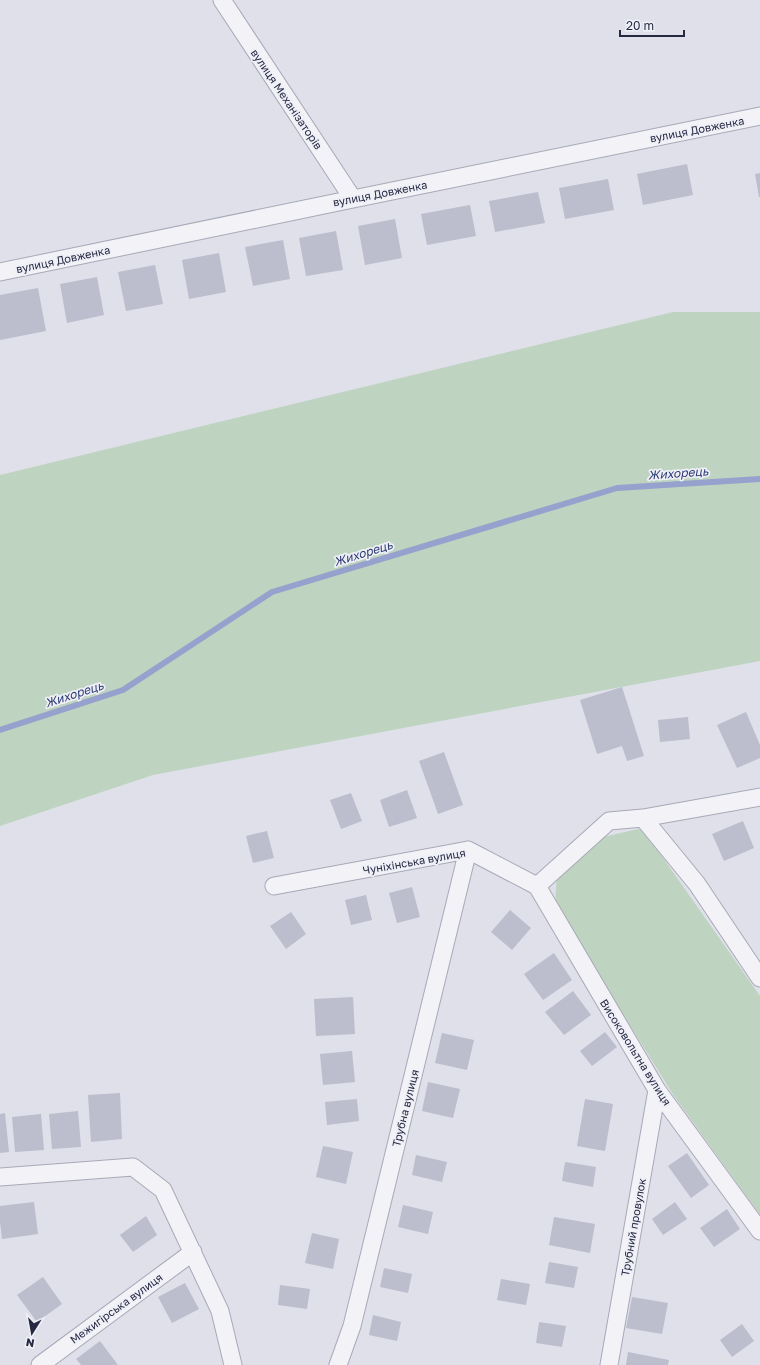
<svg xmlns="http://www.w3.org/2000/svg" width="760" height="1365" viewBox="0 0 760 1365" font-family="'Golos Text',sans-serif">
  <rect width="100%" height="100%" fill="#dfe0ea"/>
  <path fill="#bfd4c0" d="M673,312H760V661L153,775L0,826V475Z
    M642,828L760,996V1215L674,1096L555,905L557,873L599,838Z"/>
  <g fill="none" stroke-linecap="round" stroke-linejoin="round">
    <path stroke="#96a2cd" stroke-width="6" d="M0,730L123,690L272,592L617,488L760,479"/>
  </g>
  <path fill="#bcbdcd" d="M687,164L693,195L643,205L637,174Z
    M760,173V197H759L755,174Z
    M608,179L614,210L565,219L559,188Z
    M538,192L545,223L495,232L489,201Z
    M470,205L476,236L427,245L421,214Z
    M395,219L402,258L365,265L358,226Z
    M336,231L343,270L306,276L299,238Z
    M283,240L290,279L253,286L245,247Z
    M219,253L226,292L189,299L182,260Z
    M155,265L163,304L126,311L118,272Z
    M97,277L104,315L67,323L60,284Z
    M38,288L46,331L0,340V295Z
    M622,687L644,756L627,761L622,746L597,754L580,700Z
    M746,712L760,745V758L737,768L717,725Z
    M688,717L690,739L660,742L658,720Z
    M444,752L463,805L438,814L419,761Z
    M407,790L417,818L389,827L380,800Z
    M351,793L362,821L341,829L330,800Z
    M743,821L754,848L724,861L712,834Z
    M267,831L274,858L253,863L246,836Z
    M412,887L420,917L397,923L389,893Z
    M366,895L372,920L351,925L345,900Z
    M510,910L531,928L512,950L491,932Z
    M291,912L306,934L286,949L270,926Z
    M554,953L572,980L543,1000L524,974Z
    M573,991L591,1015L564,1035L545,1012Z
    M353,997L355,1034L316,1036L314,999Z
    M605,1032L617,1047L592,1066L580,1051Z
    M442,1033L474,1040L467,1070L435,1063Z
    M352,1051L355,1082L323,1085L320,1054Z
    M428,1082L460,1089L453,1118L422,1111Z
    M120,1093L122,1139L91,1142L88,1095Z
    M357,1099L359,1121L327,1125L325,1102Z
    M585,1099L613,1104L605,1151L577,1146Z
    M78,1111L81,1147L52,1149L49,1114Z
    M5,1113L9,1152L0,1153V1114Z
    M41,1114L44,1150L15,1152L12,1117Z
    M323,1146L353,1152L346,1184L316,1177Z
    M687,1153L709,1185L691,1198L668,1166Z
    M416,1155L447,1162L442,1182L412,1175Z
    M565,1162L596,1167L593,1187L562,1181Z
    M34,1202L38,1234L2,1239L0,1222V1206Z
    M675,1202L687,1219L663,1235L652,1219Z
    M403,1205L433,1212L428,1234L398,1227Z
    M727,1209L740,1229L714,1247L700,1228Z
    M146,1216L157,1235L133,1252L120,1235Z
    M554,1217L595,1224L590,1253L549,1245Z
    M312,1233L339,1239L333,1269L305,1263Z
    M549,1262L578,1267L574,1288L545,1283Z
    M384,1268L412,1274L408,1293L380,1287Z
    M43,1277L62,1304L37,1322L17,1295Z
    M501,1279L530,1284L526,1305L497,1300Z
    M185,1283L199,1309L172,1323L158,1297Z
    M280,1285L310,1289L307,1309L278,1305Z
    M632,1297L668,1303L662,1334L626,1328Z
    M373,1315L401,1322L397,1341L369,1335Z
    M539,1322L566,1326L562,1347L536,1343Z
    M742,1324L754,1341L732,1357L720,1340Z
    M100,1341L118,1365H81L76,1359Z
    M628,1352L669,1360L668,1365H626Z"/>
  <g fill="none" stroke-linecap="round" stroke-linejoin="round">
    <g stroke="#a8a9b8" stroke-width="19">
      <path id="minor" d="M222,0L353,199
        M0,272L353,199L760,116
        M643,818L697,884L760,978
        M274,886L468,850L537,886
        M537,886L657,1090L760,1231
        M537,886L609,821L643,818L760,797
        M0,1177L133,1167L163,1190L220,1311L233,1365
        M40,1365L193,1252
        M338,1365L352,1326L468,850
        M609,1365L657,1090"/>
    </g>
    <use href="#minor" stroke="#f2f2f7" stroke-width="17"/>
  </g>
  <g text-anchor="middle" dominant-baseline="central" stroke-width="3.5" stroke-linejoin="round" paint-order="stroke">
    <g font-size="11" fill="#262942" stroke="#eff0f7">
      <text transform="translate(287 99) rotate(56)">вулиця Механізаторів</text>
      <text transform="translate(697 129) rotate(-11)">вулиця Довженка</text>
      <text transform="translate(380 193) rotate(-11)">вулиця Довженка</text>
      <text transform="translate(63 259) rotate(-12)">вулиця Довженка</text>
      <text transform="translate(414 861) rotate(-10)">Чуніхінська вулиця</text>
      <text transform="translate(636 1052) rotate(58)">Високовольтна вулиця</text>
      <text transform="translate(405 1108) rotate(-76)">Трубна вулиця</text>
      <text transform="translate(633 1227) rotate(-80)">Трубний провулок</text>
      <text transform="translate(116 1308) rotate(-36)">Межигірська вулиця</text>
    </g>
    <g font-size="12" font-style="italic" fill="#2c3a7a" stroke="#eff0f7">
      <text transform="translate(678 473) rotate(-4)">Жихорець</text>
      <text transform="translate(363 553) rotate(-17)">Жихорець</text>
      <text transform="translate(74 694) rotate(-18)">Жихорець</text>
    </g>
  </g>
  <g transform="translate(32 1333) rotate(191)" stroke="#eff0f7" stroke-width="3" paint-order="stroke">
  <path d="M0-3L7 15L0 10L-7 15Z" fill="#262942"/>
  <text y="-6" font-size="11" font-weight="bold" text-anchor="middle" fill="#262942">N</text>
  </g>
  <path d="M620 30v6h64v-6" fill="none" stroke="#262942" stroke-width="2"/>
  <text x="626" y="30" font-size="12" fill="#262942" stroke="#eff0f7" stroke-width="3" paint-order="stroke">20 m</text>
</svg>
